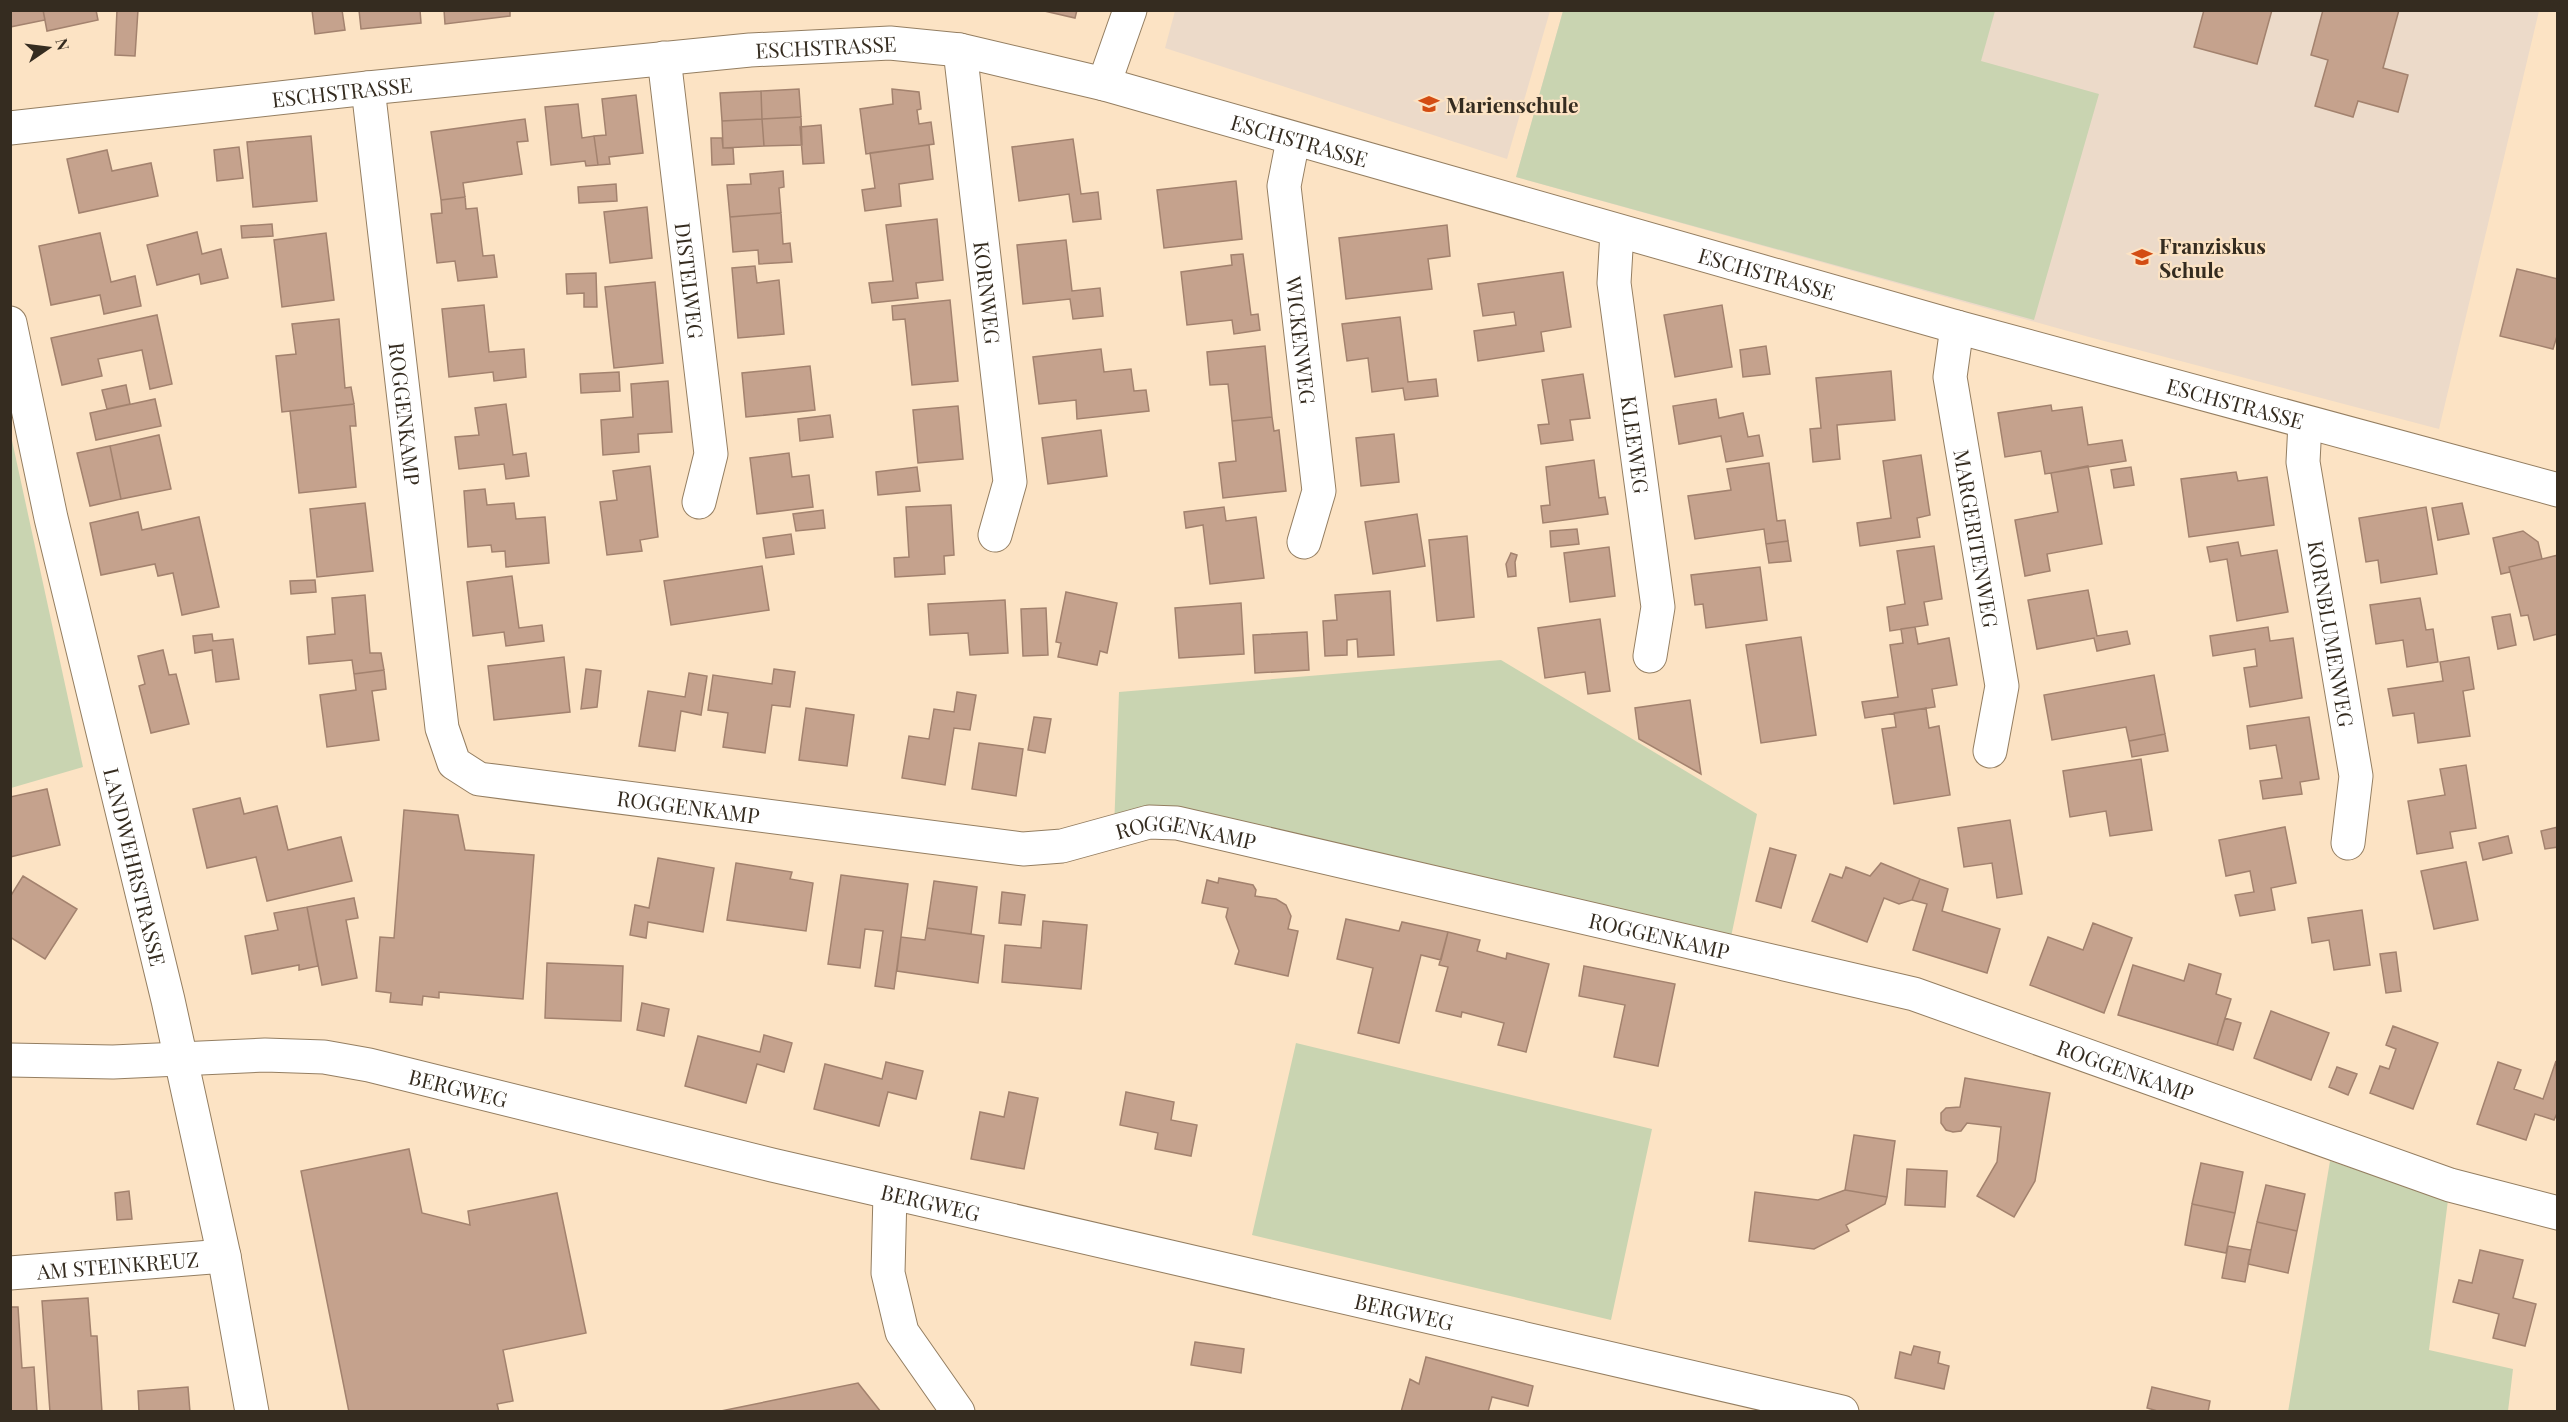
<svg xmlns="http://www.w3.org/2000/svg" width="2568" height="1422" viewBox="0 0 2568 1422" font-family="'Playfair Display',serif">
  <rect width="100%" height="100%" fill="#fce3c4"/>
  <path fill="#ecdac9" d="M1175,11V10L1550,11L1507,159L1165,48Z
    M1563,11H2539L2439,429L2089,337L1516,177Z"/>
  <path fill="#c9d4b1" d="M1563,11H1995L1981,61L2099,94L2034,320L1516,177Z
    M11,436L83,767L11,788H10Z
    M1501,660L1757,814L1728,951L1178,823L1114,830L1119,692Z
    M1296,1043L1652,1129L1611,1320L1252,1235Z
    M2330,1161L2448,1200L2429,1350L2513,1369L2508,1411L2288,1412Z"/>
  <path fill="#c5a28d" stroke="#a3826e" stroke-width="1.5" d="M10,10H43L45,20L10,27Z
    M43,10H96L98,20L47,31Z
    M117,10H138L135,56L115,55Z
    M312,10H342L345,30L315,34Z
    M359,10H420L421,23L361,29Z
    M444,10H510V16L445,24Z
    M1040,10H1077L1075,18Z
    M2204,10H2272L2257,64L2194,47Z
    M2323,10H2399L2383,68L2408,75L2398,112L2358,101L2353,117L2315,106L2328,60L2311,55Z
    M799,89L801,117L762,119L761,91Z
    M892,89L919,92L921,109L917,110L919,124L931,122L934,144L866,154L860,109L893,104Z
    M761,91L762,119L722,121L720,93Z
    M636,95L643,153L609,157L610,164L598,165L594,136L606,135L602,99Z
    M578,104L582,138L594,136L598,165L586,166L585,161L551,165L545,107Z
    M801,117L802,145L764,146L762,119Z
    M525,119L528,141L517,142L522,174L463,183L465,197L441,200L431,132Z
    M762,119L764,146L723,148L722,121Z
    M821,125L824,163L803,164L800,127Z
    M311,136L317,201L253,207L247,142Z
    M711,138H722L723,148H733L734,164L712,165Z
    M1073,139L1081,194L1098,192L1101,219L1073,222L1069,194L1019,201L1012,147Z
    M929,145L933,179L899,184L901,206L865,211L862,190L875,188L870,153Z
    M239,147L243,178L217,181L214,150Z
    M107,150L112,171L151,163L158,196L79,213L67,159Z
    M783,171L784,187L779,188L781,213L730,217L727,185L751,184L750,174Z
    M1236,181L1242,239L1164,248L1157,190Z
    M616,184L617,201L579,203L578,187Z
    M465,197L466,209L477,208L483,256L494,255L497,277L458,281L455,261L437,263L431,214L442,213L441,200Z
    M647,207L652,258L610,263L604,212Z
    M781,213L783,244L790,243L792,262L759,264L758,250L733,252L730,217Z
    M937,219L943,280L916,283L918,298L872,303L869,283L893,281L886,225Z
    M272,224L273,236L242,238L241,226Z
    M1447,225L1450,256L1428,259L1432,289L1346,299L1339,238Z
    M197,232L202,254L221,249L228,278L201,284L199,274L157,285L147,245Z
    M100,233L111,282L135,276L141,306L104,314L100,295L51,305L39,246Z
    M326,233L334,300L282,307L274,240Z
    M1066,240L1072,291L1100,288L1103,316L1073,319L1070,299L1023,304L1017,245Z
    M1243,254L1251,315L1258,314L1260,330L1234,334L1232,320L1187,325L1181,272L1232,265L1231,255Z
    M755,266L757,283L779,280L784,334L738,338L732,268Z
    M2517,269L2558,279V333L2553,349L2500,336Z
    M1563,272L1571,327L1541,332L1544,351L1478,361L1474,331L1516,325L1514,312L1483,316L1478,284Z
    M596,273L597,307H584V293L567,294L566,274Z
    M655,282L663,363L614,368L605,287Z
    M950,300L958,381L912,385L905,319L893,320L892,306Z
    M484,305L489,352L524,349L526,377L494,381L493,372L449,377L442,309Z
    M1722,305L1732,367L1675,377L1664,315Z
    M157,315L172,384L150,389L142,350L98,359L102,376L62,385L51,338Z
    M1400,317L1408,382L1436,379L1438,396L1405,400L1403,388L1372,392L1368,358L1347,361L1342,324Z
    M339,319L345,388L351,387L354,404L282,412L276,356L296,354L292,324Z
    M1265,346L1272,417L1232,421L1228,384L1210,385L1207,352Z
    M1766,346L1770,374L1743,377L1740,350Z
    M1101,349L1104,372L1131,369L1134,391L1146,390L1149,411L1077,419L1076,400L1039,404L1033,357Z
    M810,366L815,410L746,417L742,373Z
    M1891,371L1895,420L1837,425L1840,459L1813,462L1810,429L1821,428L1816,378Z
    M619,372L620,391L581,393L580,374Z
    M1583,374L1590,418L1570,420L1573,440L1541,444L1538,425L1549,424L1542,380Z
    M668,381L672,432L638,434L639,452L603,455L601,420L633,417L631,384Z
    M126,385L130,404L107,409L102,390Z
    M155,399L161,426L96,440L90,413Z
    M1716,399L1719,418L1743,413L1748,437L1759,435L1763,456L1726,462L1721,436L1679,444L1673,406Z
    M354,404L356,426H350L356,487L299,493L290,411Z
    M506,404L513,455L526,453L529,476L506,479L504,464L459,469L455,437L479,435L475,408Z
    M2051,405L2052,411L2082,407L2088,445L2122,440L2126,461L2045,474L2041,451L2005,457L1998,413Z
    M958,406L963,459L918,463L913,410Z
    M830,415L833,437L800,441L798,419Z
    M1272,417L1274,431L1279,430L1286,491L1223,498L1219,463L1236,461L1232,421Z
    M1101,430L1107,476L1048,484L1042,438Z
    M1394,434L1399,482L1361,486L1356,438Z
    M159,435L171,489L121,499L110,446Z
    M110,446L121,499L90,506L77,453Z
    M789,453L792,477L809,475L813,507L757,514L750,458Z
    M1921,455L1930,515L1917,518L1920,537L1860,546L1857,523L1891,518L1883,461Z
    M1594,460L1599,498L1605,497L1608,514L1543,523L1541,506L1550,505L1546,467Z
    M1769,463L1777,521L1785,520L1788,541L1766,544L1764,529L1695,539L1688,496L1731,490L1727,469Z
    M650,466L658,537L640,540L642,551L607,555L600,502L617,500L613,471Z
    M2088,466L2102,544L2047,554L2050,571L2025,576L2015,520L2058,512L2051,473Z
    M917,467L920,491L878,495L876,472Z
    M2131,467L2134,485L2114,488L2111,470Z
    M2236,472L2238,481L2267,477L2274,525L2189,537L2181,479Z
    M485,489L487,505L514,503L516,519L545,517L549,563L506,567L505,551L492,552L491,545L468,547L464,491Z
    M365,503L373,571L317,577L310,509Z
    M2462,503L2469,534L2438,540L2432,508Z
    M951,505L954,555L944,556L945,574L895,577L894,558L909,557L906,507Z
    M1224,507L1226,521L1256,517L1264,578L1210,584L1203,525L1186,528L1184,512Z
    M2426,507L2437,574L2381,583L2378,560L2366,562L2359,518Z
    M823,510L825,528L796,531L793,514Z
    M138,512L142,530L199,517L219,607L182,615L173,573L158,576L155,564L101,575L90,523Z
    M1417,514L1425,566L1373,574L1365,522Z
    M1577,529L1579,544L1551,547L1550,531Z
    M2523,531L2538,542L2542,559L2509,567L2510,572L2501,574L2493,538Z
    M791,534L794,554L766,558L763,538Z
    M1467,536L1474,617L1437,621L1429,540Z
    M1788,541L1791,561L1769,563L1766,544Z
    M2238,542L2241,556L2277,550L2288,612L2237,621L2227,559L2210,562L2207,547Z
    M1934,546L1942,599L1924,602L1928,625L1890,631L1887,607L1905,604L1897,551Z
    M1609,547L1615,596L1570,602L1564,553Z
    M1511,553L1517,555L1515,562L1516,576L1508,577L1506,564Z
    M2558,555V634L2534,640L2528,615L2521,616L2509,567Z
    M762,566L769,610L671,625L664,581Z
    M1760,567L1767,620L1706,628L1703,604L1695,605L1691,575Z
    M512,576L519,628L542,625L544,641L506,646L504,632L473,636L467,582Z
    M315,580L316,592L291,594L290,581Z
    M2088,590L2097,636L2127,631L2130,644L2097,651L2094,638L2037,649L2028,600Z
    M1390,591L1394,655L1358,657L1357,639L1347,640V655L1325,656L1323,621L1337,620L1335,595Z
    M1066,592L1117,603L1107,653L1100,651L1097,665L1058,657L1061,643L1056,642Z
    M365,595L370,653H381L384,670L354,674L352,660L309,664L307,637L335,634L332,598Z
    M2420,598L2426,630L2433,629L2438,662L2407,667L2403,640L2376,644L2370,605Z
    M1005,600L1008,653L970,655L968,633L930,635L928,604Z
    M1241,603L1244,654L1179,658L1175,608Z
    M1046,608L1048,655L1023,656L1021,609Z
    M2510,614L2516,645L2498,649L2492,617Z
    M1600,619L1610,691L1588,694L1585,672L1545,678L1538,628Z
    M1915,627L1918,644L1949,638L1957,685L1932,689L1935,707L1865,718L1862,702L1898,697L1890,645L1903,643L1901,629Z
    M2268,627L2270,641L2293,638L2302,698L2250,707L2244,668L2257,666L2255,649L2213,656L2210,636Z
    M1307,632L1309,670L1255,673L1253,635Z
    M212,634L213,641L233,639L239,679L216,682L212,650L195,653L193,636Z
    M1801,637L1816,735L1761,743L1746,645Z
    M163,650L169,675L176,674L189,724L151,733L139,686L145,684L138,656Z
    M564,657L570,712L494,720L488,666Z
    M2469,657L2474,689L2463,691L2470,736L2418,743L2414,713L2393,716L2388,689L2443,681L2440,662Z
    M586,669L601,671L597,707L581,709Z
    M774,669L795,672L790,707L772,705L765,753L723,747L728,713L708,710L713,675L772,684Z
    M384,670L386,689L372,691L379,740L327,747L320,695L356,690L354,674Z
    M689,673L707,676L701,715L681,711L675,751L639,746L648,691L685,697Z
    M2154,675L2165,734L2129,741L2126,727L2052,740L2044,695Z
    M957,692L976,695L970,730L954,728L945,785L902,778L909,736L929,739L934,709L954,712Z
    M1690,700L1701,774L1639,739L1635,708Z
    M806,708L854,715L847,766L799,760Z
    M1926,708L1929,728L1939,726L1950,795L1894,804L1882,729L1896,727L1894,713Z
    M1034,717L1051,719L1045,753L1028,750Z
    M2309,717L2319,779L2300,782L2302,794L2263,799L2260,781L2282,778L2276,745L2250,749L2247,726Z
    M2165,734L2168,751L2132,757L2129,741Z
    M979,743L1023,749L1016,796L972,789Z
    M2141,759L2152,830L2110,836L2106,811L2070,817L2063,771Z
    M2466,765L2476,828L2450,832L2453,848L2417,854L2408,801L2445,795L2440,769Z
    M47,789L60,845L10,857V797Z
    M240,798L244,814L277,806L288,850L341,837L352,881L267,901L256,857L207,868L193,809Z
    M404,810L458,815L465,850L534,855L523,999L439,992V998L423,996L422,1005L390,1002L391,993L376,991L380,937L394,938Z
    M2010,820L2022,894L1997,898L1992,863L1964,867L1958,828Z
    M2285,827L2296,883L2271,888L2275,910L2240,916L2235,895L2254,892L2250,871L2226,876L2219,840Z
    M2558,827V847L2545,849L2541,831Z
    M2508,836L2512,853L2483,860L2479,843Z
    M1770,848L1796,855L1781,908L1756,901Z
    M658,858L714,868L703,932L648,922L646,938L630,935L635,905L649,908Z
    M2466,862L2478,920L2434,929L2421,871Z
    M736,863L792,872L790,879L813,883L806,931L727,920Z
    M1881,863L1920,879L1912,900L1899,904L1884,898L1867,942L1812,921L1830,874L1842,878L1846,867L1870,876Z
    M841,875L908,884L894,989L875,986L883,931L865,929L860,968L828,964Z
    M23,876L77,909L45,959L10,937V897Z
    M1219,878L1253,885L1256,890L1255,896L1276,899L1286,905L1291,916L1288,929L1298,931L1288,976L1235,964L1239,951L1226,917L1228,908L1202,903L1207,880L1218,883Z
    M1920,879L1948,889L1942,911L2000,929L1987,973L1913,950L1927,904L1912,900Z
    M934,881L977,887L971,934L927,928Z
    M1002,892L1025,895L1021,925L999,923Z
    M354,898L358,918L346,920L357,978L322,985L307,907Z
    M307,907L318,966L299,970V965L252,974L245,936L278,930L274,913Z
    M2362,910L2370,965L2334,970L2329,940L2312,943L2308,918Z
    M1346,919L1399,931L1402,922L1448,932L1441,960L1421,955L1399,1043L1358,1033L1373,968L1337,959Z
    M1043,921L1087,925L1081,989L1002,982L1005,945L1041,948Z
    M2093,923L2132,938L2104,1013L2030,985L2048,937L2083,950Z
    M927,928L984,936L978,983L897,971L901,937L925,940Z
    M1448,932L1480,940L1477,951L1506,959L1507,953L1549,964L1526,1052L1498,1045L1504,1023L1462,1012L1461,1017L1436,1011L1448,967L1439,965Z
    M2396,952L2401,991L2386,993L2380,954Z
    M547,963L623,966L621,1021L545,1018Z
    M2189,964L2221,974L2216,994L2231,999L2217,1045L2118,1015L2133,965L2184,981Z
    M1584,966L1675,984L1658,1066L1614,1057L1625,1005L1579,996Z
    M642,1003L669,1009L664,1036L637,1030Z
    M2271,1011L2329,1033L2311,1080L2254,1058Z
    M2225,1018L2241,1023L2233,1050L2217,1045Z
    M2393,1026L2438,1043L2413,1109L2370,1093L2380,1066L2389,1069L2396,1049L2386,1045Z
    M764,1035L792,1043L784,1072L757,1064L746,1103L685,1086L698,1036L760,1052Z
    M2556,1061L2558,1111L2554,1120L2535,1114L2526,1140L2477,1124L2498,1062L2521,1070L2514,1089L2543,1099Z
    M886,1062L923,1071L916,1099L888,1092L879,1126L814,1109L825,1064L882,1079Z
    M2337,1067L2357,1074L2348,1095L2329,1087Z
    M1965,1078L2050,1093L2035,1181L2014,1217L1977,1196L1997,1162L2001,1127L1967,1123L1961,1131L1953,1132L1946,1130L1941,1123V1113L1946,1108L1960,1107Z
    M1009,1092L1038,1098L1024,1169L971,1159L980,1112L1004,1117Z
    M1126,1092L1174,1102L1171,1120L1197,1125L1191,1156L1155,1149L1158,1133L1120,1125Z
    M1854,1135L1895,1141L1887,1197L1845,1190Z
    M409,1149L422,1213L470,1225L468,1211L557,1193L586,1333L503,1350L513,1401L497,1404L499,1412H349L301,1171Z
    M2201,1163L2243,1172L2235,1213L2192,1204Z
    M1907,1169L1947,1171L1945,1207L1905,1205Z
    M2266,1185L2305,1194L2297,1231L2257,1222Z
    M1845,1190L1887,1197L1885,1204L1846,1225L1849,1231L1814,1249L1749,1241L1755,1192L1818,1200Z
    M129,1191L132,1219L117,1220L115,1193Z
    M2192,1204L2235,1213L2226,1253L2185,1245Z
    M2257,1222L2297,1231L2288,1273L2248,1264Z
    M2228,1246L2251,1250L2245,1282L2222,1278Z
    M2480,1250L2523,1260L2513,1298L2536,1304L2525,1346L2493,1338L2499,1314L2453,1302L2459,1280L2472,1283Z
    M88,1298L91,1336H97L102,1412H50L42,1301Z
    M10,1307H18L22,1368L34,1367L37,1412H10Z
    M1195,1342L1244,1349L1241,1373L1191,1365Z
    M1914,1346L1940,1352L1938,1363L1949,1366L1944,1389L1895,1378L1900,1352L1911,1355Z
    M1426,1357L1533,1386L1528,1406L1492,1397L1488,1412H1401L1410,1379L1419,1384Z
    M858,1383L881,1412H716Z
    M188,1387L190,1412H139L138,1391Z
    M2152,1387L2210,1401L2208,1412H2161L2147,1408Z"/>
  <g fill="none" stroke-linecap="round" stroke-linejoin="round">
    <g stroke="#947e61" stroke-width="35">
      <g id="minor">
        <path id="s1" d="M960,50L1010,482L995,535"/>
        <path id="s2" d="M664,58L711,454L699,502"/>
        <path d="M1104,84L1130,10"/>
        <path id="s3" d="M368,88L442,728L454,763L479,779L1023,849L1062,846L1149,822L1177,823L1914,994L2450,1185L2558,1213"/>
        <path id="s4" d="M10,128L368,88L750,50L890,43L960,50L1104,84L1957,327L2558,490"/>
        <path id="s5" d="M1293,140L1284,186L1319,491L1304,542"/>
        <path id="s6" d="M1617,232L1614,283L1658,607L1650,656"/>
        <path id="s7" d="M10,323L51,518L168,1000L224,1256L252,1412"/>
        <path id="s8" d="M1957,327L1950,377L2002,686L1990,751"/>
        <path id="s9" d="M2305,423L2303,462L2356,776L2348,843"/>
        <path d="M890,1193L888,1273L902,1332L958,1412"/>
        <path id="s10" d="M10,1273L224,1256"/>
      </g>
    </g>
    <g stroke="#947e61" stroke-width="35">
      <g id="major">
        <path id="s11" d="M10,1060L113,1062L265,1055L324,1057L369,1065L772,1165L1842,1412"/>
      </g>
    </g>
    <use href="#minor" stroke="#fff" stroke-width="33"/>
    <use href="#major" stroke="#fff" stroke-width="33"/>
  </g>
  <defs>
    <g id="school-bare" transform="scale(1.62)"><path d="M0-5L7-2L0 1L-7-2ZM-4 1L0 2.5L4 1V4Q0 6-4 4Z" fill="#d34d13" stroke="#fce3c4" stroke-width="2.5" paint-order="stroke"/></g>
  </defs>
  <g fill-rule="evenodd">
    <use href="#school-bare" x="1429" y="104"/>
    <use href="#school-bare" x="2142" y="257"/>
  </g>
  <g text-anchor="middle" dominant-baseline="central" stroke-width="4.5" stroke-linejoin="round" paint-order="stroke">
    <g font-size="21" fill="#352c20" stroke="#fce3c4">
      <text stroke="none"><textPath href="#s4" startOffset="820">ESCHSTRASSE</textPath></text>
      <text stroke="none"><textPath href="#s4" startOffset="334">ESCHSTRASSE</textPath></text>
      <text stroke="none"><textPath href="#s4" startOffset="1306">ESCHSTRASSE</textPath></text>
      <text stroke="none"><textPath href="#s4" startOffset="1792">ESCHSTRASSE</textPath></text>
      <text stroke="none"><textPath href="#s2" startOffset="224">DISTELWEG</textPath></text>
      <text stroke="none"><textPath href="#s1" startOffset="244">KORNWEG</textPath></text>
      <text stroke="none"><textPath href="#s5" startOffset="202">WICKENWEG</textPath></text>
      <text stroke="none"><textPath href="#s4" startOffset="2278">ESCHSTRASSE</textPath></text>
      <text stroke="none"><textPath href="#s3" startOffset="328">ROGGENKAMP</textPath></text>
      <text stroke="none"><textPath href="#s6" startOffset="214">KLEEWEG</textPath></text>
      <text stroke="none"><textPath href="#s8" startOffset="214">MARGERITENWEG</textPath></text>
      <text stroke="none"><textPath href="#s9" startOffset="213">KORNBLUMENWEG</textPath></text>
      <text stroke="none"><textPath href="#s3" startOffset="922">ROGGENKAMP</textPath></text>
      <text stroke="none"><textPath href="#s3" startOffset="1426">ROGGENKAMP</textPath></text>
      <text stroke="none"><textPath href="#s7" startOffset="558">LANDWEHRSTRASSE</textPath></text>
      <text stroke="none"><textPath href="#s3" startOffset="1912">ROGGENKAMP</textPath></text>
      <text stroke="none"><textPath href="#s3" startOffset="2398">ROGGENKAMP</textPath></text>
      <text stroke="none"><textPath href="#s11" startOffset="452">BERGWEG</textPath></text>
      <text stroke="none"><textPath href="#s11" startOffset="938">BERGWEG</textPath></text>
      <text stroke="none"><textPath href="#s10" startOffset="108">AM STEINKREUZ</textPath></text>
      <text stroke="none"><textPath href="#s11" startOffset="1424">BERGWEG</textPath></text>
    </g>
    <g font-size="21" font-weight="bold" fill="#352c20" stroke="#fce3c4" text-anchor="start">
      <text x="1446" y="104">Marienschule</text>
      <text x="2159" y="245">Franziskus<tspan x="2159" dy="24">Schule</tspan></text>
    </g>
  </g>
  <rect width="2568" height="1422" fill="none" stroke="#352c20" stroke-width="24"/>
  <g transform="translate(48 48) rotate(76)" stroke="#fce3c4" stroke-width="4.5" paint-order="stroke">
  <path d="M0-4.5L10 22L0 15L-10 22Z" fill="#352c20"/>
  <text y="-9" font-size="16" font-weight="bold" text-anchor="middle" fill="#352c20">N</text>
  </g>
</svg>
